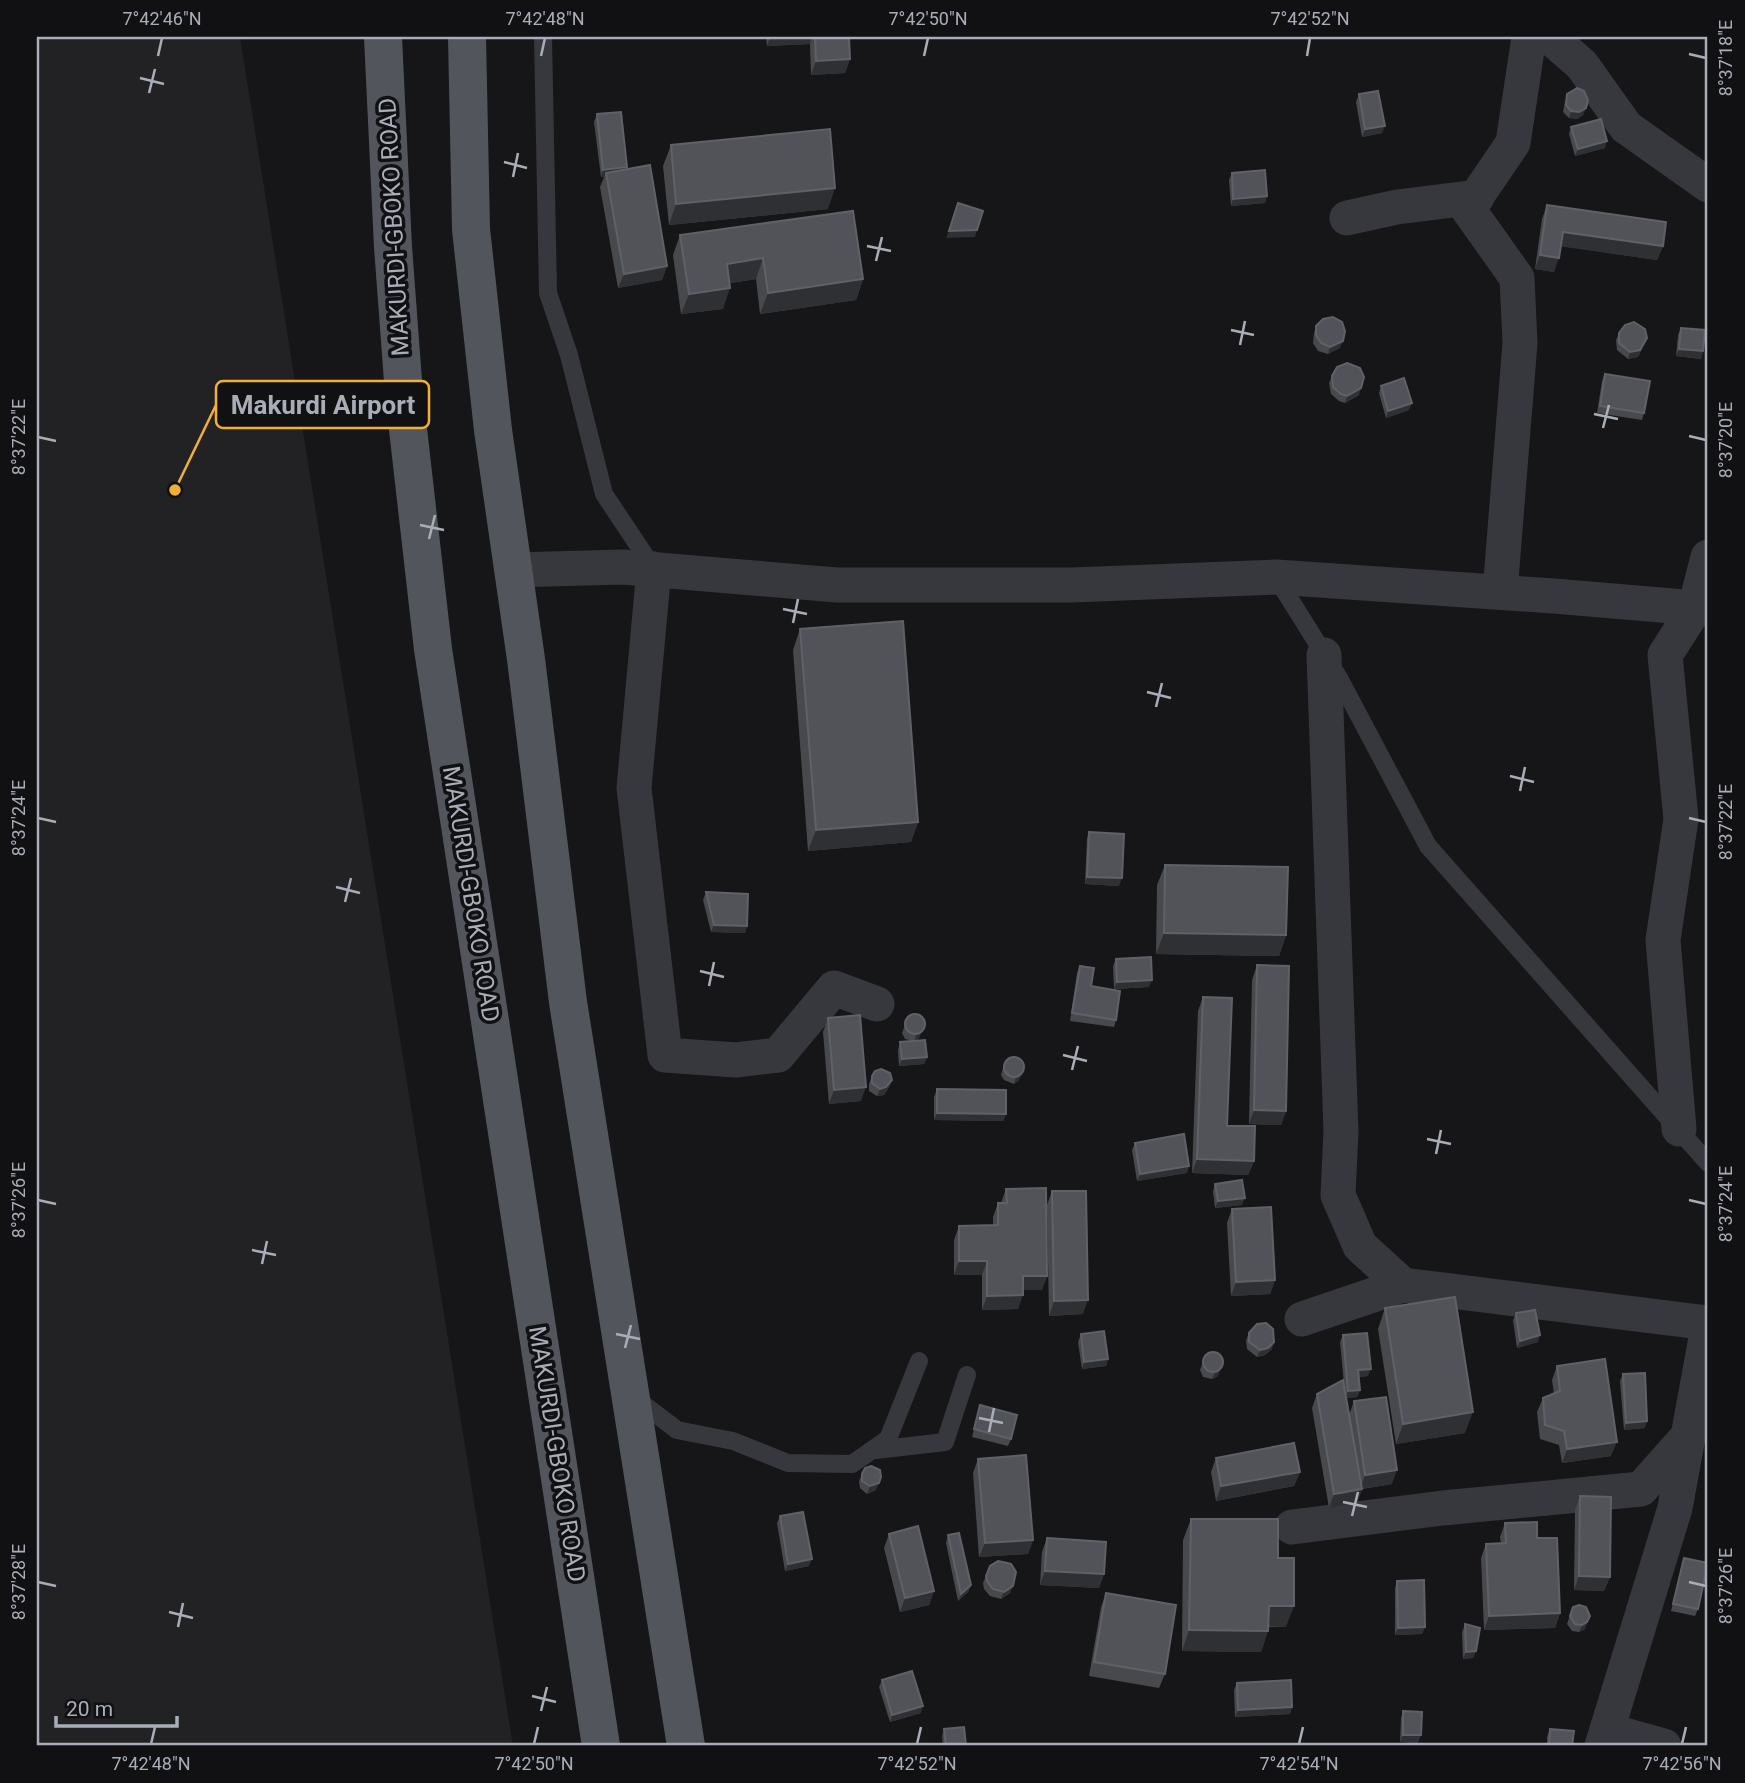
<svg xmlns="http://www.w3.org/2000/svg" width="1745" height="1783" viewBox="0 0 1745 1783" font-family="Roboto,sans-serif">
  <rect width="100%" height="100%" fill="#161618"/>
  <path fill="#222225" d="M37,37H240L513,1746H37Z"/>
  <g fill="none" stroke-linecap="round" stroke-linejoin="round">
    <path stroke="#37383d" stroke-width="18" d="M543,37L548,293L569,355L604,494L654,569
      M1276,577L1339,678L1428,846L1708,1163
      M635,1398L677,1430L733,1441L788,1463L852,1464L888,1439L919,1361
      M875,1450L945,1442L967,1375"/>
    <path stroke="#37383d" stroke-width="35" d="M1550,37L1582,65L1626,127L1708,185
      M1347,218L1397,207L1477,197
      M654,569L634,788L665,1055L736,1060L778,1055L834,988L877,1004
      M513,570L623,567L837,585H1072L1276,577L1554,596L1708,609
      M1500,592L1520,343L1517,278L1468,209L1513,143L1529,37
      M1324,655L1341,1131L1338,1195L1360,1246L1403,1285
      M1679,1129L1663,940L1681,819L1665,655L1695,608L1708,557
      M1302,1319L1403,1285L1708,1323
      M1292,1527L1443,1508L1641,1489L1688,1436
      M1607,1730L1664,1746
      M1602,1746L1675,1508L1708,1327"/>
    <path stroke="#53555c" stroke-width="38" d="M383,37L393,247L404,394L433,649L601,1746
      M467,37L471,229L493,430L526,659L568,1002L686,1746"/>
  </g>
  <path fill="#47494d" d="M766,37H849L850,59L845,73L811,75L810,44L767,46Z
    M1359,94L1382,133L1362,137L1356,102Z
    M1567,94L1583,115L1577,119L1569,118L1563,112L1565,101Z
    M597,114L627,167V169L667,266L662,280L618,288L600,187L604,177H601L594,122Z
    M1571,127L1605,148L1575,156L1569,134Z
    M671,145L828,209L669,225L663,166Z
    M1232,173L1267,196L1265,203L1231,206L1229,180Z
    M1547,205L1663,246L1657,260L1561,246L1554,272L1535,269L1542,219Z
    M680,235L863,279L856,300L760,314L756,279L730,283L723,309L681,314L673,255Z
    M1316,326L1340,348L1328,354L1318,351L1313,343L1314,333Z
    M1681,328L1703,351L1701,359L1676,356L1678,335Z
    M1619,333L1647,338L1638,357L1628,359L1617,350L1616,340Z
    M1605,374L1644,413L1642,420L1597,413L1602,381Z
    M1332,376L1359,395L1345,403L1339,401L1331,394L1329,383Z
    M1381,386L1409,410L1386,418L1379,393Z
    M800,629L918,822L911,842L808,851L793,650Z
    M1089,832L1119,886L1085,884L1087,839Z
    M1165,865L1286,935L1279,956L1156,954L1157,885Z
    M706,892L747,926L745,933L711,932L703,900Z
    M1116,959L1149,987L1114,989L1113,966Z
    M1257,965L1286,1111L1281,1125L1249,1124L1252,980Z
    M1080,966L1091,986L1116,1020L1114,1027L1070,1021L1077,973Z
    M1203,997L1227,1126L1254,1161L1248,1175L1192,1173L1198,1011Z
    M908,1017L919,1038L915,1041L927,1057L924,1064L899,1066L898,1050L900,1042L913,1041L905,1039L902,1033Z
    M828,1018L861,1101L829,1104L823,1032Z
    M1005,1061L1019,1080L1014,1084L1004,1080L1001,1075Z
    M872,1076L892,1080L889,1087L884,1095L877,1096L869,1091V1084Z
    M937,1089L1006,1114L1003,1121L934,1120V1097Z
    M1135,1143L1187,1173L1137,1181L1132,1150Z
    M1215,1184L1242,1205L1215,1208L1213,1191Z
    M1006,1189L1047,1276L1042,1290H1023L1018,1309L982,1310V1275H954V1240L959,1226L993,1225V1217L998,1203H1001Z
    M1052,1191L1083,1314L1049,1316L1047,1205Z
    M1232,1209L1275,1280L1270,1294L1231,1296L1227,1223Z
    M1385,1308L1465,1433L1396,1444L1378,1329Z
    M1516,1313L1538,1342L1517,1348L1513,1320Z
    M1249,1333L1272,1349L1265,1355L1257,1357L1247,1349L1246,1340Z
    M1081,1334L1108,1359L1106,1366L1082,1369L1078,1342Z
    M1343,1335L1368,1376L1358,1377L1360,1390L1357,1397L1346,1398L1349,1415L1354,1401L1392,1484L1362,1489L1357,1503L1329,1508L1312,1408L1317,1394H1345L1340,1342Z
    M1206,1354L1218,1376L1212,1379L1203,1377L1200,1370Z
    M1557,1366L1611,1456L1562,1463L1559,1445L1540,1439L1537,1412L1543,1398L1554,1394L1552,1380Z
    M1623,1374L1645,1428L1624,1430L1620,1381Z
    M980,1405L1011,1439L1008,1446L972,1437Z
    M1216,1458L1300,1472L1294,1486L1216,1501L1211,1472Z
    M978,1459L1033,1540L1028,1554L979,1557L973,1473Z
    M862,1474L876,1490L867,1494L860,1488L859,1481Z
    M1580,1496L1610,1577L1604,1591L1574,1590L1575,1510Z
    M780,1516L809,1566L785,1571L777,1523Z
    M1191,1519L1278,1558L1286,1627H1269L1261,1652L1182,1651L1183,1540Z
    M1505,1523L1560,1613L1555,1628L1484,1630L1481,1558L1486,1544L1501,1543L1500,1537Z
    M889,1534L934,1591L929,1605L900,1612L884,1548Z
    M948,1535L971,1585L968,1592L958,1601L946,1543Z
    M1047,1538L1104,1574L1099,1588L1040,1585L1042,1552Z
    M1684,1558L1698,1609L1695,1616L1671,1611Z
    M990,1566L1010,1593L1001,1599L990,1596L984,1589L983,1583Z
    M1397,1581L1425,1627L1422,1634L1395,1635V1588Z
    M1106,1593L1165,1674L1159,1688L1089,1676L1101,1607Z
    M1573,1607L1585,1629L1579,1632L1572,1631L1567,1624Z
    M1465,1624L1476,1651L1473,1658L1463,1659L1462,1632Z
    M882,1680L921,1713L890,1722L879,1687Z
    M1237,1683L1292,1707L1290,1714L1235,1717L1234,1690Z
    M1403,1711L1418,1743L1400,1742L1401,1718Z
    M944,1729L966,1746H943L942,1736Z
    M1550,1729L1572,1746H1547V1737Z"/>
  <path fill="#2f3033" d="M770,37H812L810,44L767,46Z
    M850,59L845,73L811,75L816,61Z
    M1586,108L1583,115L1577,119L1569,118L1571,111Z
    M1385,126L1382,133L1362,137L1365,129Z
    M1607,141L1605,148L1575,156L1578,149Z
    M627,167L625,174L606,173L604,177H601L603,170Z
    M835,188L828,209L669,225L676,204Z
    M1267,196L1265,203L1231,206L1233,199Z
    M977,230L975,237L946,238L949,231Z
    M1563,232L1663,246L1657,260L1558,246Z
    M1540,255L1559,258L1554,272L1535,269Z
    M763,258L756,279L720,285L727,264Z
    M667,266L662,280L618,288L624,274Z
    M863,279L856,300L760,314L768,293Z
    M730,288L723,309L681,314L689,294Z
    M1647,338L1638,357L1628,359L1630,352Z
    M1343,341L1340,348L1328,354L1330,347Z
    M1679,349L1703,351L1701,359L1676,356Z
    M1361,388L1359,395L1345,403L1347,396Z
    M1412,403L1409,410L1386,418L1388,411Z
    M918,822L911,842L808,851L816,830Z
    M1087,877L1122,878L1119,886L1085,884Z
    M714,925L747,926L745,933L711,932Z
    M1164,933L1286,935L1279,956L1156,954Z
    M1152,980L1149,987L1114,989L1117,982Z
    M925,1025L919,1038L914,1042L916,1035Z
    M927,1057L924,1064L899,1066L902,1059Z
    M1022,1073L1019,1080L1014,1084L1016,1077Z
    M892,1080L889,1087L884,1095L877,1096L880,1089Z
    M866,1087L861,1101L829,1104L834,1090Z
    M1254,1110L1286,1111L1281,1125L1249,1124Z
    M937,1113L1006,1114L1003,1121L934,1120Z
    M1197,1159L1254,1161L1248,1175L1192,1173Z
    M1189,1166L1187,1173L1137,1181L1140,1174Z
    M1245,1198L1242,1205L1215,1208L1218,1201Z
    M959,1261H987L982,1275H954Z
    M1023,1276H1047L1042,1290H1018Z
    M1275,1280L1270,1294L1231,1296L1236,1282Z
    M1023,1295L1018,1309L982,1310L987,1296Z
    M1088,1300L1083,1314L1049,1316L1054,1301Z
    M1540,1335L1538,1342L1517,1348L1520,1341Z
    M1274,1342L1272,1349L1265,1355L1257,1357L1260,1350Z
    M1108,1359L1106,1366L1082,1369L1084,1362Z
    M1223,1362L1218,1376L1212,1379L1215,1372Z
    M1371,1369L1368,1376L1355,1377L1358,1370Z
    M1360,1390L1357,1397L1346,1398L1348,1391Z
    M1473,1412L1465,1433L1396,1444L1403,1424Z
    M1647,1421L1645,1428L1624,1430L1626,1423Z
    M1617,1442L1611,1456L1562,1463L1567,1449Z
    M1397,1470L1392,1484L1360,1489L1365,1475Z
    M1300,1472L1294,1486L1216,1501L1221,1486Z
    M879,1483L876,1490L867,1494L870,1486Z
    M1362,1489L1357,1503L1329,1508L1334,1494Z
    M1033,1540L1028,1554L979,1557L985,1543Z
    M812,1559L809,1566L785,1571L788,1564Z
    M1045,1571L1104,1574L1099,1588L1040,1585Z
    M1579,1576L1610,1577L1604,1591L1574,1590Z
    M971,1585L968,1592L958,1601L961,1594Z
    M1013,1586L1010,1593L1001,1599L1004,1592Z
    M934,1591L929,1605L900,1612L905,1598Z
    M1269,1606H1294L1286,1627L1261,1626Z
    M1560,1613L1555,1628L1484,1630L1489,1616Z
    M1590,1616L1585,1629L1579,1632L1582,1625Z
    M1425,1627L1422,1634L1395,1635L1398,1628Z
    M1189,1630L1268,1631L1261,1652L1182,1651Z
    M1476,1651L1473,1658L1463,1659L1466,1652Z
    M923,1706L921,1713L890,1722L892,1715Z
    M1292,1707L1290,1714L1235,1717L1238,1710Z
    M1403,1735H1421L1418,1743L1400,1742Z"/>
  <path fill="#525359" stroke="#5f6168" stroke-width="2" d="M815,37H849L850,59L816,61Z
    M1577,88L1584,91L1588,100L1586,108L1579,112L1571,111L1566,105L1567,94Z
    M1378,91L1385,126L1365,129L1359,94Z
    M621,112L627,167L603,170L597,114Z
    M1601,119L1607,141L1578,149L1571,127Z
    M830,129L835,188L676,204L671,145Z
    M650,165L667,266L624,274L606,173Z
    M1265,170L1267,196L1233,199L1232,173Z
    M958,203L983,211L977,230L949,231Z
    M1547,205L1666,222L1663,246L1563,232L1559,258L1540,255Z
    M853,211L863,279L768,293L763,258L727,264L730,288L689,294L680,235Z
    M1333,317L1342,322L1345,331L1343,341L1330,347L1321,343L1316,335V326L1323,319Z
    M1634,322L1645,329L1647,338L1640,350L1630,352L1619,343V333L1625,325Z
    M1681,328L1705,330L1703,351L1679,349Z
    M1347,363L1360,368L1364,377L1361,388L1347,396L1341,394L1333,387L1332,376L1337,367Z
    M1605,374L1650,381L1644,413L1600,406Z
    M1404,378L1412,403L1388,411L1381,386Z
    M903,621L918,822L816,830L800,629Z
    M1089,832L1124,834L1122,878L1087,877Z
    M1165,865L1288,867L1286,935L1164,933Z
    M706,892L748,894L747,926L714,925Z
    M1151,957L1152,980L1117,982L1116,959Z
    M1257,965L1289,966L1286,1111L1254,1110Z
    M1080,966L1094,968L1091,986L1120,991L1116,1020L1072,1013Z
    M1203,997L1232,998L1227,1126H1255L1254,1161L1197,1159Z
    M905 1024a10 10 0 1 1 20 0a10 10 0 1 1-20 0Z
    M860,1015L866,1087L834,1090L828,1018Z
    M925,1040L927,1057L902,1059L900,1042Z
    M1004 1067a10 10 0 1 1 20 0a10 10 0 1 1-20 0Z
    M881,1069L890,1073L892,1080L886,1087L880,1089L872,1083V1076L875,1071Z
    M937,1089L1006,1090V1114L937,1113Z
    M1184,1134L1189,1166L1140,1174L1135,1143Z
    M1242,1180L1245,1198L1218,1201L1215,1184Z
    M1046,1188L1047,1276H1023V1295L987,1296V1261H959V1226L998,1225V1203H1007L1006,1189Z
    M1052,1191H1086L1088,1300L1054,1301Z
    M1271,1207L1275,1280L1236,1282L1232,1209Z
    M1455,1297L1473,1412L1403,1424L1385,1308Z
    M1535,1310L1540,1335L1520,1341L1516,1313Z
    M1266,1323L1273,1329L1274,1342L1268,1348L1260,1350L1249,1342V1333L1257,1324Z
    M1104,1331L1108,1359L1084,1362L1081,1334Z
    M1367,1333L1371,1369L1358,1370L1360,1390L1348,1391L1343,1335Z
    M1203 1362a10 10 0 1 1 20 0a10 10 0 1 1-20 0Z
    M1605,1359L1617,1442L1567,1449L1564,1431L1545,1425L1543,1398L1560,1391L1557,1366Z
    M1645,1373L1647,1421L1626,1423L1623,1374Z
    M1343,1380L1362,1489L1334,1494L1317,1394Z
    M1386,1397L1397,1470L1365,1475L1354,1401Z
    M980,1405L1017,1415L1011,1439L974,1429Z
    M1294,1443L1300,1472L1221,1486L1216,1458Z
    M1026,1455L1033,1540L985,1543L978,1459Z
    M871,1466L880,1470L881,1477L879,1483L870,1486L862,1481V1474L865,1468Z
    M1580,1496L1611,1497L1610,1577L1579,1576Z
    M803,1512L812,1559L788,1564L780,1516Z
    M1191,1519H1278V1558H1294V1606H1269L1268,1631L1189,1630Z
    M1537,1522V1538H1557L1560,1613L1489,1616L1486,1544L1506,1543L1505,1523Z
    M918,1526L934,1591L905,1598L889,1534Z
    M959,1533L971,1585L961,1594L948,1535Z
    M1047,1538L1106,1542L1104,1574L1045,1571Z
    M1684,1558L1708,1563L1698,1609L1673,1604Z
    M998,1561L1011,1564L1016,1572L1013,1586L1004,1592L993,1589L987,1581L986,1576L990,1566Z
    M1424,1580L1425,1627L1398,1628L1397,1581Z
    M1106,1593L1176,1605L1165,1674L1094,1662Z
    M1579,1605L1586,1607L1590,1616L1587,1622L1582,1625L1575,1624L1570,1616L1573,1607Z
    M1465,1624L1480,1628L1476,1651L1466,1652Z
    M912,1671L923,1706L892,1715L882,1680Z
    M1291,1680L1292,1707L1238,1710L1237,1683Z
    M1403,1711L1422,1712L1421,1735H1403Z
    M964,1727L966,1746H946L944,1729Z
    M1550,1729L1574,1731L1572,1746H1549Z
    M862,1744V1746H842V1745Z"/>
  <path fill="none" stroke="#a8adb8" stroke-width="2.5" d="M1689,54L1706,58M158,56L162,38M541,56L545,38M924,56L928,38M1307,56L1310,38M140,78L164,84M149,93L155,69M504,162L527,168M513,177L518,153M867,246L891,251M876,261L882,237M1231,330L1254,335M1240,345L1245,321M1594,414L1618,419M1603,428L1609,405M1689,436L1706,440M38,437L56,441M420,525L444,530M429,539L435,515M783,609L807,614M793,623L798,599M1147,692L1171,698M1156,707L1162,683M1510,776L1534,782M1520,791L1525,767M38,818L56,822M1689,818L1706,822M336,887L360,893M345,902L351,878M700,971L724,977M709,986L714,962M1063,1055L1087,1061M1072,1070L1078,1046M1427,1139L1451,1144M1436,1154L1441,1130M38,1200L56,1204M1689,1200L1706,1204M252,1250L276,1255M262,1264L267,1241M616,1334L640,1339M625,1348L631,1325M979,1418L1003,1423M989,1432L994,1408M1343,1502L1367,1507M1352,1516L1358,1492M38,1582L56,1586M1689,1582L1706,1586M169,1612L193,1618M178,1627L183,1603M532,1696L556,1702M541,1711L547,1687M151,1744L155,1727M534,1744L538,1727M917,1744L921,1727M1299,1744L1303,1727M1682,1744L1686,1727"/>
  <g text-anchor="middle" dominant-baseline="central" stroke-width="7" stroke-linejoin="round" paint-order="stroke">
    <g font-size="24" fill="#a8adb8" stroke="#111113">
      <text transform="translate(394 227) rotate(-93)">MAKURDI-GBOKO ROAD</text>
      <text transform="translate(471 894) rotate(81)">MAKURDI-GBOKO ROAD</text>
      <text transform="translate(557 1454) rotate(81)">MAKURDI-GBOKO ROAD</text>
    </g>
  </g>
  <path fill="none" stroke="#f2b134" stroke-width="2.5" d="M175 490L216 405"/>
  <circle fill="#f2b134" stroke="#111113" stroke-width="2.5" cx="175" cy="490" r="7"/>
  <rect fill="#111113" stroke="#f2b134" stroke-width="2.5" x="216" y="381" width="213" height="47" rx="7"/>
  <g font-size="26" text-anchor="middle" font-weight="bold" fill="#a8adb8">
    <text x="323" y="414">Makurdi Airport</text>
  </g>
  <rect width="1745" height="1783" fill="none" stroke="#111113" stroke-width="77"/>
  <path d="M56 1716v10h121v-10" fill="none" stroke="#a8adb8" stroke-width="3.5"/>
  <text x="66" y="1716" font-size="21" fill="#a8adb8" stroke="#111113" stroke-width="5" paint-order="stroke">20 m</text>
  <rect x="38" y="38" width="1668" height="1706" fill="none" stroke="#a8adb8" stroke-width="2.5"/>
  <g font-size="18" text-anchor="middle" fill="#a8adb8">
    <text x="162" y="25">7°42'46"N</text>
    <text x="545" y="25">7°42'48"N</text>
    <text x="928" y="25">7°42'50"N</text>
    <text x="1310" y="25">7°42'52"N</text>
    <text transform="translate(1726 58) rotate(-90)" y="6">8°37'18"E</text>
    <text transform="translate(19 437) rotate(-90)" y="6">8°37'22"E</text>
    <text transform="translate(1726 440) rotate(-90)" y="6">8°37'20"E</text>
    <text transform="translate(19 818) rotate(-90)" y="6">8°37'24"E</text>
    <text transform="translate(1726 822) rotate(-90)" y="6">8°37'22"E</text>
    <text transform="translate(19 1200) rotate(-90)" y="6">8°37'26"E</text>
    <text transform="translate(1726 1204) rotate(-90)" y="6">8°37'24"E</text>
    <text transform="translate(19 1582) rotate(-90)" y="6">8°37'28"E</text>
    <text transform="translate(1726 1586) rotate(-90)" y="6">8°37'26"E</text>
    <text x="151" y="1770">7°42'48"N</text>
    <text x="534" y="1770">7°42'50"N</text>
    <text x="917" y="1770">7°42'52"N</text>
    <text x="1299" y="1770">7°42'54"N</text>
    <text x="1682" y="1770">7°42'56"N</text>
  </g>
</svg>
